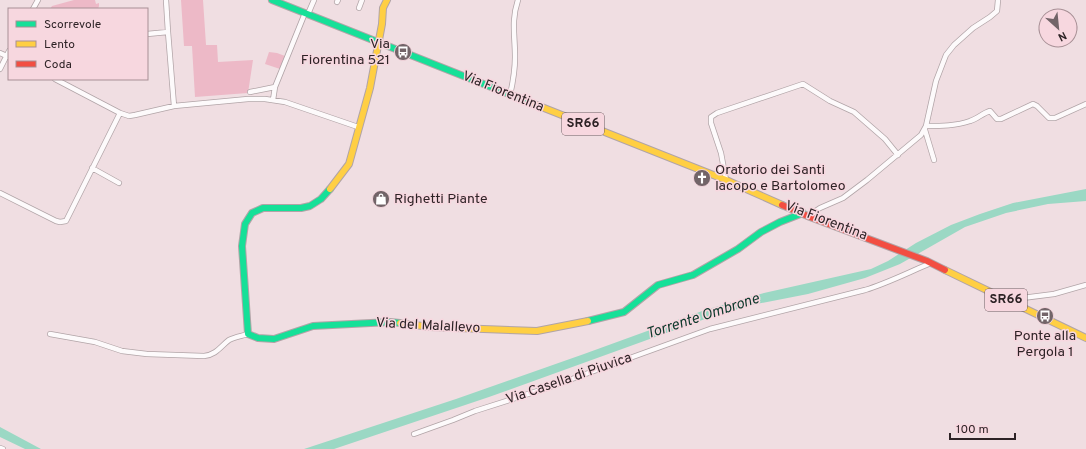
<svg xmlns="http://www.w3.org/2000/svg" width="1086" height="449" viewBox="0 0 1086 449" font-family="Overpass,sans-serif">
  <rect width="100%" height="100%" fill="#f0dee2"/>
  <path fill="#edb9c7" d="M74,0H95L96,4L99,3V6L98,9H50L52,6Z
    M181,0H203L206,45H217L218,62L253,60L248,93L195,97L192,46H184Z
    M269,52L277,53L285,56L280,69L265,64Z"/>
  <path fill="#9bd8c4" d="M1086,189V201L1048,204L1006,213L965,227L900,264L865,278L808,294L751,305L705,319L489,397L334,449H304L456,399L584,354L705,310L764,293L871,269L888,261L916,243L951,225L980,214L1013,203Z
    M0,427L41,449H25L0,437Z"/>
  <g fill="none" stroke-linecap="round" stroke-linejoin="round">
    <g stroke="#b1a4a7" stroke-width="6">
      <path id="street" d="M166,0L168,32L174,106
        M337,2L338,0
        M359,8L362,0
        M33,9L38,0
        M308,14L314,0
        M147,34L168,32
        M0,53L9,57
        M0,69L9,51
        M55,79L120,113L129,116L135,115L174,106L248,99H265L285,102L358,127
        M250,92L275,87
        M510,95C513,82 515,70 515,57C515,35 511,21 518,0
        M273,100L275,87L305,13
        M926,126C941,126 956,126 970,121C977,119 983,113 990,111L997,119H1001L1033,104L1037,106L1049,118H1055L1086,104
        M925,130L934,160
        M92,168L119,183
        M715,176L723,164
        M726,180L721,153L711,123V117L717,113L803,84L830,101L854,112L885,139L898,155
        M0,193L56,221L60,222L66,221L120,113
        M810,217L814,212L820,208L843,198L867,180L921,135L926,126L936,81L946,55L954,45L973,28L990,17L997,11L998,0
        M1007,300L1054,294L1086,285
        M50,334L95,342L122,351L147,354L204,356C216,355 221,346 229,340C235,337 242,336 248,334
        M414,434L453,420L475,411L547,388L710,329L865,290C888,283 909,272 931,263
        M0,448L3,449"/>
    </g>
    <g stroke="#b1a4a7" stroke-width="8">
      <path id="fast" d="M272,0L534,104
        M330,189L321,199L310,206L301,208H263L252,213L245,224L242,246L248,334L258,338L274,339L313,326L390,322L400,323
        M588,321L624,312L658,285L693,275L738,249L761,232L780,222L803,213"/>
    </g>
    <g stroke="#b1a4a7" stroke-width="8">
      <path id="slow" d="M534,104L726,180L782,205
        M330,189L349,164L370,88L382,24L383,8L387,0
        M945,270L1086,338
        M400,323L430,327L537,331L588,321"/>
    </g>
    <g stroke="#b1a4a7" stroke-width="8">
      <path id="jam" d="M782,205L810,217L927,261L945,270"/>
    </g>
    <use href="#street" stroke="#fdfafb" stroke-width="4.5"/>
    <use href="#fast" stroke="#16e098" stroke-width="6"/>
    <use href="#slow" stroke="#ffcf43" stroke-width="6"/>
    <use href="#jam" stroke="#f24e42" stroke-width="6"/>
  </g>
  <defs>
    <g id="bus-disc" transform="scale(0.9)"><circle r="9.5" fill="#726468" stroke="#f7d7df"/><path d="M-5-6H5V4H4V6H2V4H-2V6H-4V4H-5ZM-3.5-4V0h7V-4ZM-3.5 1.2v1.5H-2V1.2ZM2 1.2v1.5H3.5V1.2Z" fill="#fff"/></g>
    <g id="church-disc" transform="scale(0.9)"><circle r="9.5" fill="#726468" stroke="#f7d7df"/><path d="M-1.2-6h2.4v3.5h3.3v2.4h-3.3V6h-2.4V-.1h-3.3v-2.4h3.3Z" fill="#fff"/></g>
    <g id="shop-disc" transform="scale(0.9)"><circle r="9.5" fill="#726468" stroke="#f7d7df"/><path d="M-5-2.5h2.3a2.7 3.5 0 0 1 5.4 0H5L5.5 6h-11ZM-1.5-2.5h3a1.5 2.3 0 0 0-3 0Z" fill="#fff"/></g>
  </defs>
  <g fill-rule="evenodd">
    <use href="#bus-disc" x="403" y="52"/>
    <use href="#church-disc" x="702" y="178"/>
    <use href="#shop-disc" x="381" y="199"/>
    <use href="#bus-disc" x="1045" y="316"/>
  </g>
  <g text-anchor="middle" dominant-baseline="central" stroke-width="3" stroke-linejoin="round" paint-order="stroke">
    <g fill="#f7d7df" stroke="#6a595e" stroke-width="1">
      <rect x="562" y="113" width="42" height="22" rx="3"/>
      <rect x="985" y="289" width="42" height="22" rx="3"/>
    </g>
    <g font-size="13" font-weight="bold" fill="#2e2326">
      <text x="583" y="124">SR66</text>
      <text x="1006" y="300">SR66</text>
    </g>
    <g font-size="14" fill="#2e2326" stroke="#f7d7df" text-anchor="start">
      <text x="390" y="44" text-anchor="end">Via<tspan x="390" dy="16">Fiorentina 521</tspan></text>
      <text x="715" y="170">Oratorio dei Santi<tspan x="715" dy="16">Iacopo e Bartolomeo</tspan></text>
      <text x="394" y="199">Righetti Piante</text>
      <text x="1045" y="336" text-anchor="middle">Ponte alla<tspan x="1045" dy="16">Pergola 1</tspan></text>
    </g>
    <g font-size="14" fill="#2e2326" stroke="#f7d7df">
      <text transform="translate(503 92) rotate(22)">Via Fiorentina</text>
      <text transform="translate(826 221) rotate(21)">Via Fiorentina</text>
      <text transform="translate(428 326) rotate(3)">Via del Malallevo</text>
      <text transform="translate(569 379) rotate(-19)">Via Casella di Piuvica</text>
    </g>
    <g font-size="15" font-style="italic" fill="#0e3a2d" stroke="#f7d7df">
      <text transform="translate(703 317) rotate(-18)">Torrente Ombrone</text>
    </g>
  </g>
  <rect x="8" y="8" width="140" height="72" fill="#f7d7df" stroke="#a78f95"/>
  <rect x="16" y="21" width="20" height="6" fill="#16e098" stroke="#a78f95"/>
  <text x="44" y="28" font-size="12" fill="#2e2326">Scorrevole</text>
  <rect x="16" y="41" width="20" height="6" fill="#ffcf43" stroke="#a78f95"/>
  <text x="44" y="48" font-size="12" fill="#2e2326">Lento</text>
  <rect x="16" y="61" width="20" height="6" fill="#f24e42" stroke="#a78f95"/>
  <text x="44" y="68" font-size="12" fill="#2e2326">Coda</text>
  <g transform="translate(1058 28) rotate(153)"><circle r="19" fill="#f7d7df" stroke="#a78f95"/>
  <path d="M0-3L7 15L0 10L-7 15Z" fill="#726468"/>
  <text y="-6" font-size="11" font-weight="bold" text-anchor="middle" fill="#2e2326">N</text>
  </g>
  <path d="M950 433v6h65v-6" fill="none" stroke="#2e2326" stroke-width="2"/>
  <text x="956" y="433" font-size="12" fill="#2e2326" stroke="#f7d7df" stroke-width="3" paint-order="stroke">100 m</text>
</svg>
